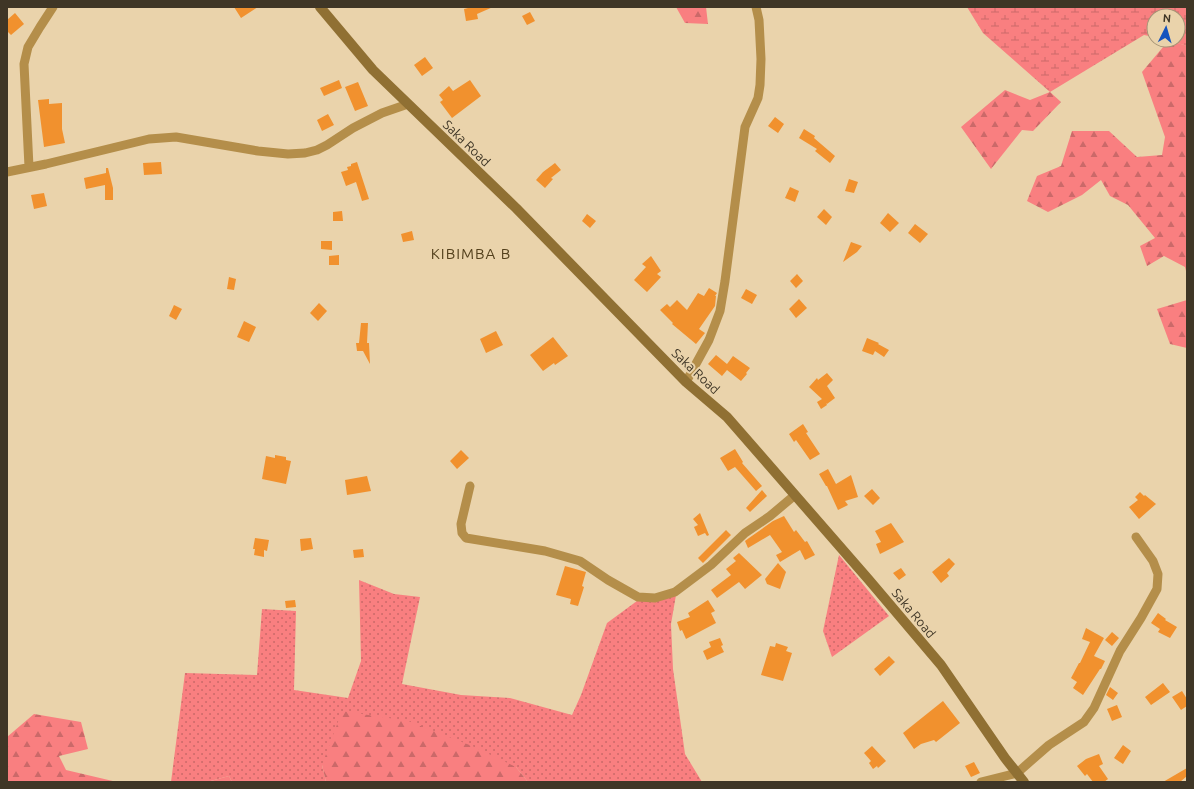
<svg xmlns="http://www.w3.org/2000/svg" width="1194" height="789" viewBox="0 0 1194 789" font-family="Ubuntu,sans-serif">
  <defs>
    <pattern id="grass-dots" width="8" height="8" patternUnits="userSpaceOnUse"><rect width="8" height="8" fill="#f97f80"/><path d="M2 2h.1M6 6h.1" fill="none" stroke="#cb6969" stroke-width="1.8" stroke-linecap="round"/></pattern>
    <pattern id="forest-firs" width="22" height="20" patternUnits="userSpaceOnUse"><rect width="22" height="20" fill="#f97f80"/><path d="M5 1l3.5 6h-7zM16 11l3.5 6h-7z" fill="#cb6969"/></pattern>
    <pattern id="wetland-marsh" width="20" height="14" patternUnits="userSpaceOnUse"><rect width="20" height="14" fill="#f97f80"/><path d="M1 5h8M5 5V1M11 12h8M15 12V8" fill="none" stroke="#cb6969"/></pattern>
  </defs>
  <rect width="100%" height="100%" fill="#ead3ab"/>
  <path fill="url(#grass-dots)" d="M839,555L889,616L832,657L823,631Z
    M359,580L394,594L420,597L402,684L461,695L510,698L572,715L581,695L607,623L637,601L676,595L671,624L673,669L685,754L702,782H528L516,767L322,765L326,782H232L229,776L207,782H171L185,673L257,675L262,609L296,611L294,690L348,698L361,661Z"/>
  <path fill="url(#forest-firs)" d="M676,7H706L708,24L685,23Z
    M1169,40L1187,46V275L1185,267L1164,256L1147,266L1140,246L1155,238L1128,205L1110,196L1101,180L1082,195L1048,212L1027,201L1037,176L1061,166L1072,131H1109L1137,157L1162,155L1165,137L1142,72Z
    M1005,90L1030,100L1050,92L1061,102L1033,131L1022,130L991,169L961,127Z
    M1187,300V348L1170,344L1157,309Z
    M342,711L408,721L472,746L516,767L528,782H326L322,765Z
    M34,714L81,722L88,749L59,756L66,770L117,782H7V737Z
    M229,776L232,782H207Z"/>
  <path fill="url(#wetland-marsh)" d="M967,7H1187V46L1168,40H1178V16H1154V37L1144,35L1050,92L983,33Z"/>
  <path fill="#f1912e" d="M234,7H258L241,18Z
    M472,7H493L477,14L478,19L466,21L464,9Z
    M530,12L535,21L527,25L522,16Z
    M15,13L24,24L11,35L7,31V20Z
    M425,57L433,68L422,76L414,65Z
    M339,80L342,88L324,96L320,88Z
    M470,80L481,96L452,118L440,102L443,100L439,95L449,86L453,91Z
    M358,82L368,106L355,111L345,87Z
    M49,99V104L62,103V129L65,143L44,147L38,100Z
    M328,114L334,125L322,131L317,120Z
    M775,117L784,124L778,133L768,126Z
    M804,129L815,136L814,138L835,156L830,163L815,151L817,149L799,138Z
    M161,162L162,174L144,175L143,163Z
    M357,162L369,199L362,201L356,182L346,186L341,172L348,170L347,167L351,166V164Z
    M555,163L561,170L551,178L553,179L545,188L536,180L543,172Z
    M106,168H108L113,188V200H105V185L86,189L84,178L106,173Z
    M849,179L858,182L854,193L845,191Z
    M790,187L799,191L795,202L785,198Z
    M44,193L47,206L34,209L31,195Z
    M824,209L832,217L826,225L817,217Z
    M342,211L343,221H333V212Z
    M888,213L899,223L890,232L880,223Z
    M587,214L596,221L590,228L582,221Z
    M915,224L928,234L920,243L908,233Z
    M412,231L414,240L403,242L401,234Z
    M321,241H332V250L321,249Z
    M851,242L862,246L857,252L843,262Z
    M339,255V265H329V256Z
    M651,256L661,271L657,274L661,277L647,292L634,280L646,267L642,264Z
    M797,274L803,281L796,288L790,281Z
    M229,277L236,279L234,290L227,289Z
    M709,288L717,293L715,296H716L715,306L699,329L705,333L696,344L672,324L673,323L660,310L667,304L670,307L677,300L687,310L698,293L704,296Z
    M746,289L757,295L752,304L741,298Z
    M799,299L807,308L796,318L789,309Z
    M319,303L327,311L318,321L310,313Z
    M174,305L182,309L176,320L169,316Z
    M244,321L256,327L249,342L237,337Z
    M361,323H368L367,343H369L370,364L363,351H357L356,343H359Z
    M496,331L503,345L486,353L480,339Z
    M553,337L568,356L555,365L554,363L543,371L530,355Z
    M867,338L879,343L878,344L889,350L884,357L875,351L873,355L862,351Z
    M716,355L727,364L733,356L750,368L746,373L747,374L741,381L727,370L722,376L708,364Z
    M827,373L833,380L827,386L835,398L827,404L826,403L827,405L821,409L817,402L822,399L809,387L817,378L818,380Z
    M803,424L808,432L806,433L820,454L810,460L796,440L794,442L789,434Z
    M735,449L743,462L742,463L762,486L756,491L735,467L728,471L720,458Z
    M461,450L469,458L457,469L450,461Z
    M275,455L286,457V460L291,461L286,484L262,479L266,456L275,458Z
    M828,469L836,484L851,475L858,497L845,501L848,505L838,510L827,486H826L819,474Z
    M367,476L371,491L347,495L345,480Z
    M872,489L880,498L873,505L864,496Z
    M762,490L767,496L750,512L746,508Z
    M1140,492L1144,496L1145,495L1156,504L1139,519L1129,507L1138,500L1135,497Z
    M700,513L709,535L707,536L705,533L698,536L694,527L698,525L693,519Z
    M784,516L794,532L796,530L805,542L807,541L815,555L805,560L800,550L780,562L776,555L782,552L770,535L748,548L745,541L749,538L773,521Z
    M891,523L904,542L880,554L876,544L881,542L875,531Z
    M726,530L731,535L703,563L698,558Z
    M255,538L269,540L267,551L264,550V557L254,555L255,549H253Z
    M311,538L313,549L301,551L300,539Z
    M363,549L364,557L354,558L353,550Z
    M739,553L762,575L745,589L739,582L717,598L711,590L731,575L726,569L736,561L733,558Z
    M949,558L955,564L947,573L949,576L941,583L932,572Z
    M778,563L786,572L780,589L767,584L765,579Z
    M565,566L586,572L582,586L584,587L578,606L570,604L571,599L556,595Z
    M901,568L906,575L899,580L893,573Z
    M295,600L296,607L286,608L285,601Z
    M708,600L715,611L711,613L716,623L686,639L682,630L680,631L677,622L690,617L688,613Z
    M1158,613L1166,619L1165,620L1177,627L1170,638L1158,632L1160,629L1151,623Z
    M1086,628L1104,638L1094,656L1105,661L1101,669H1100L1083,695L1073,688L1077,682L1071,678L1079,663H1080L1090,642L1082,639Z
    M1112,632L1119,638L1112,646L1105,640Z
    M720,638L723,645L721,646L724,652L707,660L703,651L711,647L709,642Z
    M776,643L788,647L786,651L792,653L783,681L761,675L770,646L775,647Z
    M889,656L895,662L880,676L874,669Z
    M1163,683L1170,692L1151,705L1145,697Z
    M1110,687L1118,693L1113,700L1106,695Z
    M1182,691L1187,699V706L1181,710L1172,697Z
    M943,701L960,723L936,742L934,740L921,744L914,749L903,733Z
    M1117,705L1122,717L1112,721L1107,709Z
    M1123,745L1131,751L1123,764L1114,758Z
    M872,746L886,761L878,768L877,766L873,769L869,763L871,761L864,753Z
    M1099,754L1103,764L1099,766L1108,779L1104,782H1093L1087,774L1085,776L1077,766L1086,759Z
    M974,762L980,773L971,777L965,766Z
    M1187,768V776L1180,782H1163Z"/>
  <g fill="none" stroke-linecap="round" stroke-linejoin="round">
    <path stroke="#b48e4a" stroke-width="9" d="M29,167L24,64L28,47L40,27L53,7
      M7,172L46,164L149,139L176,137L258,151L288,154L305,153L317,150L327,145L353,128L382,113L408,104
      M686,382L709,340L720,311L725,281L745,127L758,98L760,85L761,59L759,20L756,7
      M470,486L461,524L462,533L466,538L545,551L580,561L608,580L638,597L655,598L675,592L711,565L745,533L770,516L795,495
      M981,782L1017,773L1049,745L1084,722L1094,708L1120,651L1141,618L1157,589L1158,574L1153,561L1136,537"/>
    <path stroke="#907033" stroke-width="10" d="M320,7L373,70L516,208L686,382L727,417L869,580L941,665L1005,758L1024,782"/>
  </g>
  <g text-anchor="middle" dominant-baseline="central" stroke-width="4" stroke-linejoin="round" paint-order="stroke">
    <g font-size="13" fill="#3f3626" stroke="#ead3ab">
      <text transform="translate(467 143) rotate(44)">Saka Road</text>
      <text transform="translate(696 371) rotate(43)">Saka Road</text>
      <text transform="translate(914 613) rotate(50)">Saka Road</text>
    </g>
    <g font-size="15" letter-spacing="1" fill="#53401c" stroke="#ead3ab">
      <text x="471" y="253">KIBIMBA B</text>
    </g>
  </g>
  <rect width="1194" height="789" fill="none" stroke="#3f3626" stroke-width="16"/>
  <g transform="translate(1166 28) rotate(5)"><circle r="19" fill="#ead3ab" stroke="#a69476"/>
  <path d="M0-3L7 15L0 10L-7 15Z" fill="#1453be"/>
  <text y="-6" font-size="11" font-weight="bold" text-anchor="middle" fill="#3f3626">N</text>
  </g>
</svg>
